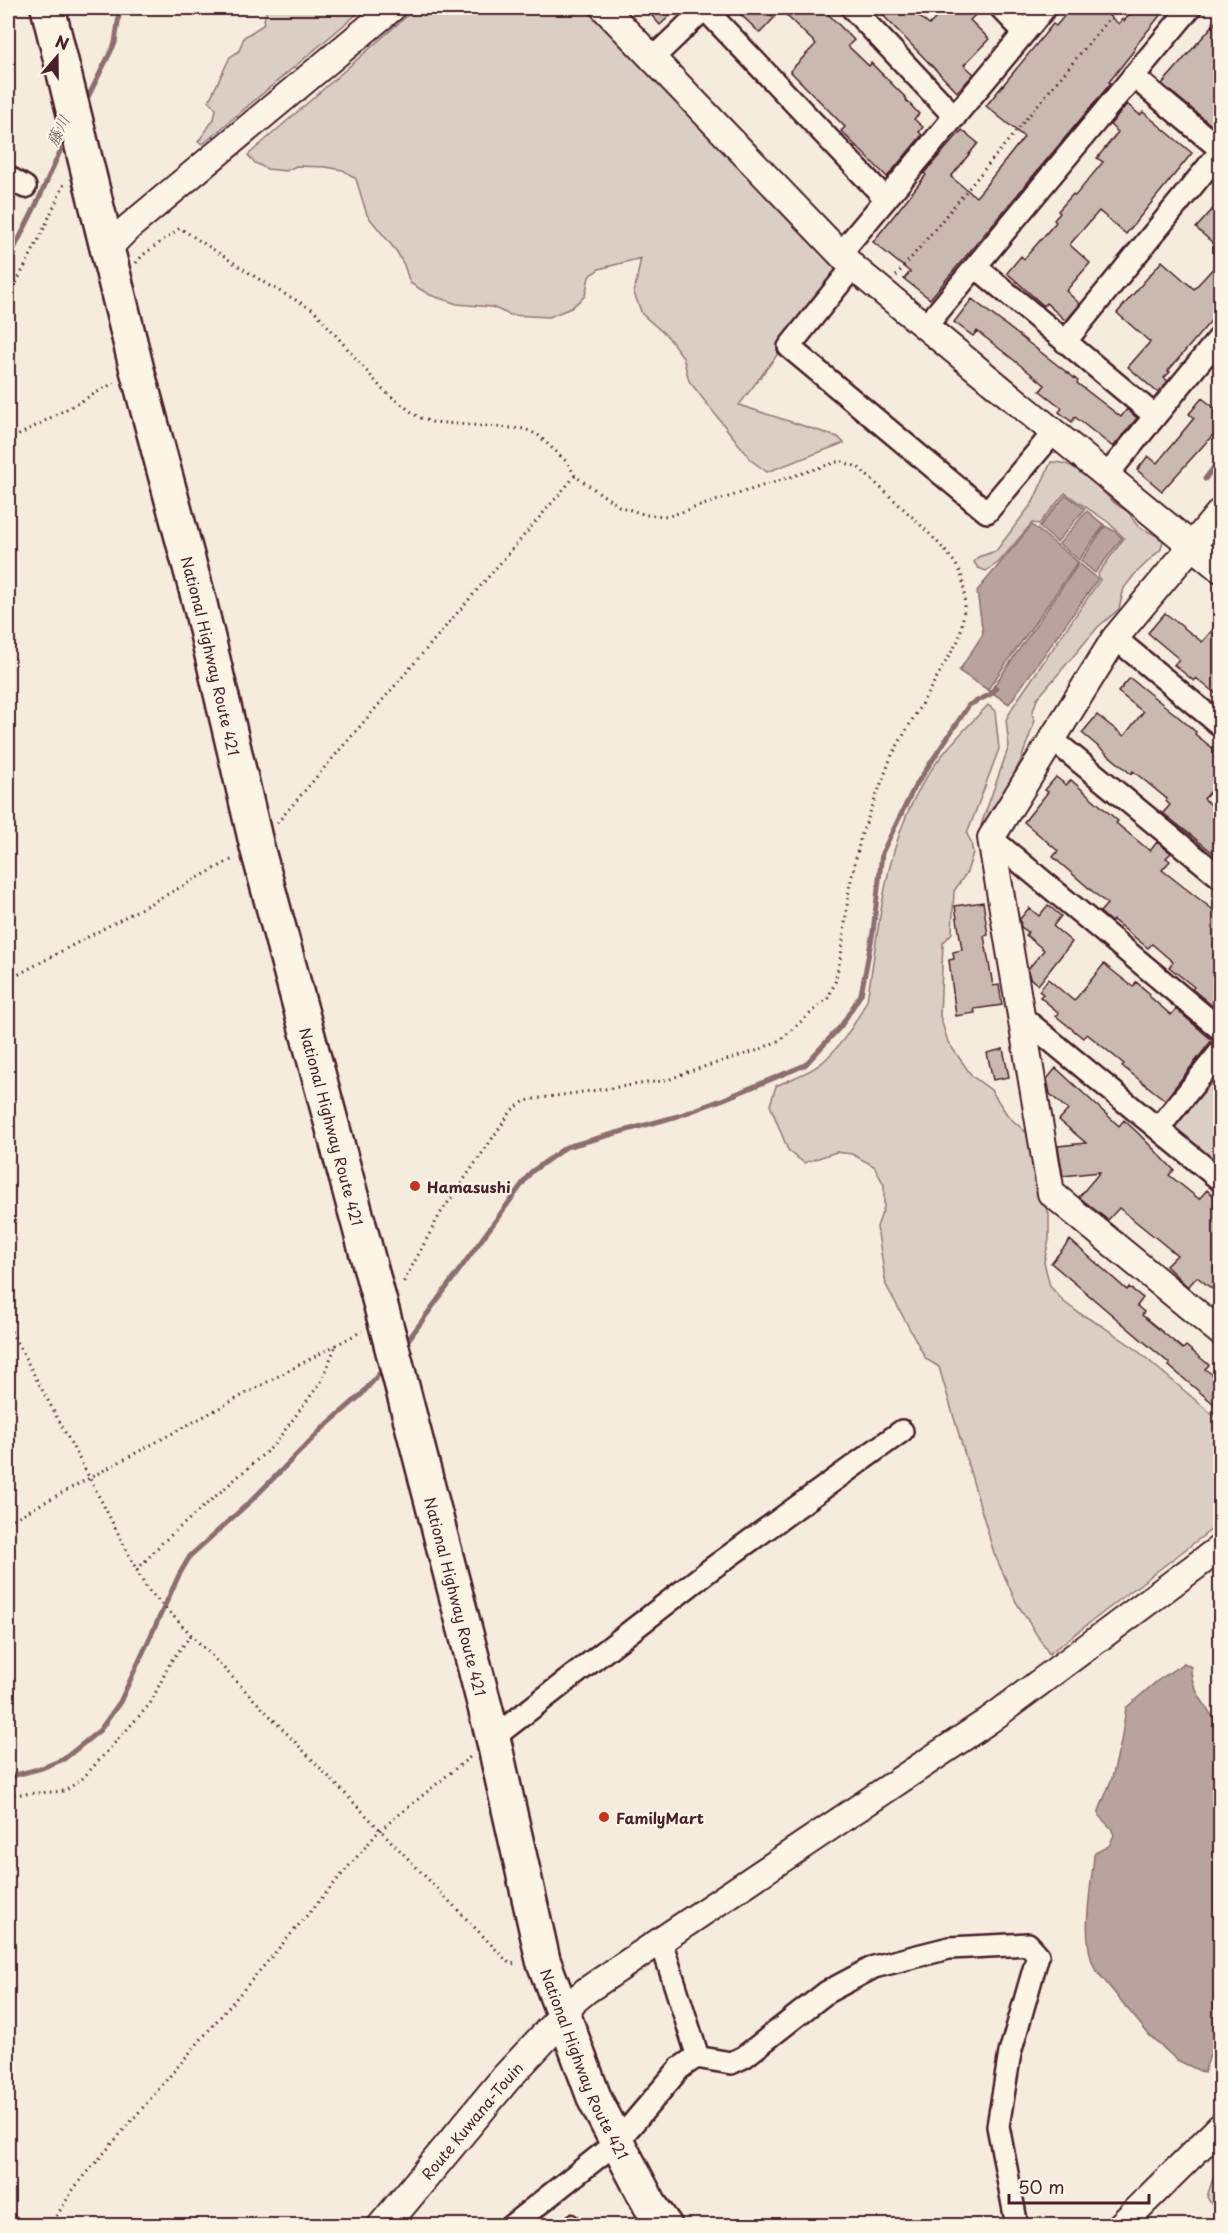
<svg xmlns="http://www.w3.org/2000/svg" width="1228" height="2233" viewBox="0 0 1228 2233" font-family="'Playpen Sans','Klee One',sans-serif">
  <rect width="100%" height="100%" fill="#f5ecde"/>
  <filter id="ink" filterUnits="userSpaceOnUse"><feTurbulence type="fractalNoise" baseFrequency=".0167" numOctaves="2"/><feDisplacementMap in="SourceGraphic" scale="12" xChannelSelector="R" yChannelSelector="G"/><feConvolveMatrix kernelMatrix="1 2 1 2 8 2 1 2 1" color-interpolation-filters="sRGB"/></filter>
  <g filter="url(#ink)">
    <path fill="#dbcec4" stroke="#927678" stroke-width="1.5" d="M267,8H364L203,144L198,142L214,119L216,109L209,101L230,57L239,51L244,37L263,25Z
      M416,8H592L834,264L835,273L832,283L739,405L838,437L844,443L767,472L752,461L689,381L683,357L668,337L642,314L634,293L641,258L599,269L589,277L585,296L571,308L549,317L510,315L492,307L457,304L430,295L410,283L404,265L397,252L367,215L356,179L343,170L325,167L296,166L286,171L267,169L255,163L248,155Z
      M1051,462C1080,461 1096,487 1116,504C1119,507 1125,509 1128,512C1132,516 1134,523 1139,527C1148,532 1155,533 1163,541L1161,549L1135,574L1124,588L1119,609L1098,627L1037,699L1032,714L1035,720L1021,760L989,821L981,825L1009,746L1006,720L1014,705L1100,580L1098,574L1124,538L1108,522L1065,493L1039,524L1032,523L999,562L986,571L978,568L974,562L978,557L996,551L1033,502Z
      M988,705L995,711L999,749L967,834L971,842L973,853L967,872L954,891L952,933L943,943L940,1016L948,1042L972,1076L991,1090L1008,1116L1030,1136L1041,1198L1049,1214V1240L1044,1262L1050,1286L1064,1302L1079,1313L1102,1326L1133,1347L1220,1421V1523L1049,1654L1016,1602L994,1553L939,1367L926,1359L886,1285L877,1227L884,1207V1185L874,1166L852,1154L836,1152L804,1163L788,1150L770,1105L776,1086C792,1078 813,1072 826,1059C843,1043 857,1021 867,1000C879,931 883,858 916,795C934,760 962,732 988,705Z
      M1214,1075L1220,1081V1169L1176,1132L1173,1126Z
      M1220,2166V2225L1218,2226L1215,2211L1207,2197L1212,2181Z"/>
    <path fill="#b8a39e" stroke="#8c6e70" stroke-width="1.5" d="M1066,495L1085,509L1057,542L1039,527Z
      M1087,511L1104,525L1079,560L1059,544Z
      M1032,525L1078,562L988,689L991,690L1079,563L1098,579L1009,704L959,671L983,634L977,591Z
      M1105,526L1116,532L1122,538L1095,573L1081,561Z
      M1184,1663L1191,1667C1190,1690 1209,1709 1220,1728V2025L1204,2073L1177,2060L1150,2036L1095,1969C1080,1937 1091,1891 1094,1856L1095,1853L1109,1846L1114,1835L1111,1828L1099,1816V1811L1112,1778L1121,1742L1126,1708L1157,1681Z"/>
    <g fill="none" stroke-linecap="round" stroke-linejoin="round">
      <path stroke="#8c6e70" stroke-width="5" d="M85,103L115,43L120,8
        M8,261L37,203L66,138
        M1205,479L1220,459
        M403,1347L531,1172L566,1147L678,1116L724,1099L805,1065L841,1026L861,994L873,932L882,853L914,788L969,705L993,693L996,688
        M8,1777L42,1768L64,1759L100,1730L120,1702L179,1575L190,1556L252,1500L323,1428L361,1395L385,1367"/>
    </g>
    <path fill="#cab9b1" stroke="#4a1f2b" stroke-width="1.5" d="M645,8H678L660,25Z
      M734,8H763L774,18L760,33Z
      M796,8H822L854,40L848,46L869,66L871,63L907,99L906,100L919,114L914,119L923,127L919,132L922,135L887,177L841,131L845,127L790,71L816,44L787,16Z
      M876,8H910L929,25L946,8H983L970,20L989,39L964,65L974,74L957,92Z
      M1071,8H1099L1119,24L1122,19L1124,21L1135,8H1166L1134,48L1135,49L1109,82L1111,83L930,299L904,279L910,272L873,242L926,175L924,173L962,130L978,143L951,177L976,197L982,190L1024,137L986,106L1053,24L1056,26Z
      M1221,16V123L1216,129L1162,84Z
      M1127,104L1140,115L1143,112L1192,153L1126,234L1099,211L1071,243L1070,245L1090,263L1066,291L1080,304L1066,321L1046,303L1044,306L1007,273L1021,256L1024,259L1056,222L1054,220L1060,213L1058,211L1073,194L1075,196L1103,162L1097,158L1118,132L1110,125Z
      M1221,200V250L1196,228Z
      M1221,260V309L1168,371L1170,372L1164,378L1168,381L1158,393L1128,367L1150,342L1117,313L1162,261L1194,289Z
      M972,299L1078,381L1077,383L1121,417L1127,409L1137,418L1113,447L1075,417L1072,422L1059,412L1062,408L1040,391L1045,385L1010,357L977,331L973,336L954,322Z
      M1202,398L1221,413V426L1162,491L1137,470L1148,456L1157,463L1194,418L1189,414Z
      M1165,613L1202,642L1221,620V698L1196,678L1194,681L1174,665L1179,659L1148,633Z
      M1130,678L1175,714L1196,732L1195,734L1221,755V780L1204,799L1221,813V859L1163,813L1170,805L1166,801L1167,799L1133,771L1131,774L1082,733L1097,715L1124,736L1143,712L1118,692Z
      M1056,777L1066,785L1071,780L1118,821L1116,823L1150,851L1157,842L1171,853L1166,858L1170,861L1162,870L1221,916V1013L1192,989L1194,987L1169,967L1173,962L1152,944L1148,948L1113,920L1111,922L1100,912L1107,904L1053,857L1058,851L1024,822L1048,792L1045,790Z
      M983,902L988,935L984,936L993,986L999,985L1002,1005L974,1009L975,1013L956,1016L949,960L954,959L953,952L962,950L955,906Z
      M1048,905L1061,916L1053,926L1072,942L1038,985L1030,978L1028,969L1044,950L1026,935L1028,932L1021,927L1020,919L1029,908L1039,916Z
      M1104,964L1133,987L1136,982L1150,994L1149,996L1171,1015L1176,1009L1212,1040L1165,1100L1122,1066L1124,1064L1087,1034L1083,1038L1056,1016L1059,1013L1040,997L1043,994L1039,991L1048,979L1074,1001Z
      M1003,1049L1009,1077L993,1080L987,1053Z
      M1056,1068L1119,1126L1124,1120L1139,1134L1174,1170L1169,1175L1199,1199L1207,1190L1221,1202V1296L1197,1277L1188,1287L1187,1286L1166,1266L1177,1255L1119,1208L1108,1220L1079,1197L1100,1172L1063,1176L1058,1146L1086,1143L1059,1120L1068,1110L1050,1094L1047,1079Z
      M1070,1240L1127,1290L1129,1287L1143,1298L1137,1306L1144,1312L1142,1315L1183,1349L1186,1346L1209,1365L1205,1369L1221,1381V1410L1169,1366L1170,1364L1051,1263Z"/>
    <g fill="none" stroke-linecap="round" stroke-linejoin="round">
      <g stroke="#4a1f2b" stroke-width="15">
        <path id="service" d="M572,2220L575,2226"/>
      </g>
      <g stroke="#4a1f2b" stroke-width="26">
        <path id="minor" d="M704,8L886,199
          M852,8L955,117
          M1001,8L1024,32
          M653,58L705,8
          M1133,76L1220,149
          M8,177L25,187
          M840,254L1045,8
          M853,267L789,347L987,512L1054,432
          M976,267L1155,416
          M926,326L1190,8
          M1065,342L1220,152
          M1107,475L1220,337
          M1115,638L1220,725
          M1052,739L1220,877
          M991,838L1220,1029
          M1022,1017L1220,1180
          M1158,1129L1220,1052
          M493,1738L711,1569L902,1431
          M661,1941L698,2057
          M511,2226L617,2142L680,2068L696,2057L731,2063L744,2057L827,1992L874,1967L949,1948L1028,1944L1038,1955L1010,2053L998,2126L1017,2226"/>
      </g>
      <g stroke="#4a1f2b" stroke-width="30">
        <path id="tertiary" d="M604,8L853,267L1220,569
          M107,249L129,227L392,8
          M1220,512L1115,638L991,838L1051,1193L1220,1332
          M563,2017L575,2000L587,1990L988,1721L1220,1548
          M1120,2226L1220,2127"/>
      </g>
      <g stroke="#4a1f2b" stroke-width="34">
        <g id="secondary">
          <path id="s1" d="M383,2226L506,2078L563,2017"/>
        </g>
      </g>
      <g stroke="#4a1f2b" stroke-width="38">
        <g id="trunk">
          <path id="s2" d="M48,8L137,370L200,604L257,847L389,1336L493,1738L543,1960L595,2100L650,2205L665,2226"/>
        </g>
      </g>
      <path stroke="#4a1f2b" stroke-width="3" stroke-dasharray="1.5 4.5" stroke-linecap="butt" d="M136,263L143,255L180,228L268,285L314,310L383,390L418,417L432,422L525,429L538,435L568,463L575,476L619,506L646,515L669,516L840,461L858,467C881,489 952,549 961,574C967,594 964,619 959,639L892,755L861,836L849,889L842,950L835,983L828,998L780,1040L756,1051L687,1072L668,1080L534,1099L525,1101L512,1110L440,1214L402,1285
        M896,276L1118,8
        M8,299L40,237L65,182
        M8,441L114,383
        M277,823L575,476
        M8,980L233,859
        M8,1326L89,1477L146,1588L510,1964L517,1963
        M8,1522L362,1331
        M137,1570L162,1543L273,1446L321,1382L336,1345
        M8,1795L65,1791L83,1778L150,1704L171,1661L192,1634
        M50,2226L75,2187L379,1831L471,1756"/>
      <use href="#service" stroke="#fcf5e5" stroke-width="10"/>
      <use href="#minor" stroke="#fcf5e5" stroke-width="21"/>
      <use href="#tertiary" stroke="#fcf5e5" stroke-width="26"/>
      <use href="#secondary" stroke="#fcf5e5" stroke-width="30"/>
      <use href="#trunk" stroke="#fcf5e5" stroke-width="33"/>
    </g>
  </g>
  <g fill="#c8321e" stroke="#fcf5e5" stroke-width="2">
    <circle cx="415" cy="1186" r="6"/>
    <circle cx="604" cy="1817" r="6"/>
  </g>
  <g text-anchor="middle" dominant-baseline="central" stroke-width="4.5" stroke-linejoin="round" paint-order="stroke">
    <g font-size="15" fill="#4a1f2b" stroke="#fcf5e5">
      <text stroke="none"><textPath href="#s2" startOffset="668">National Highway Route 421</textPath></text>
      <text stroke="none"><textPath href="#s2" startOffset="1154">National Highway Route 421</textPath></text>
      <text stroke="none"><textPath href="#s2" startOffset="1640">National Highway Route 421</textPath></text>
      <text stroke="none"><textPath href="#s2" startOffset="2126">National Highway Route 421</textPath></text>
      <text stroke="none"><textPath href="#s1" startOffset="138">Route Kuwana-Touin</textPath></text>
    </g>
    <g font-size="15" font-weight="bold" fill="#4a1f2b" stroke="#fcf5e5" text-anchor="start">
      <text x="427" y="1186">Hamasushi</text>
      <text x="616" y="1817">FamilyMart</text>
    </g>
    <g font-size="16" font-style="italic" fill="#704d53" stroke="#fcf5e5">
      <text transform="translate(57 130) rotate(-64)">藤川</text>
    </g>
  </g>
  <rect width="1228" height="2233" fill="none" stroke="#fcf5e5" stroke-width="30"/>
  <rect x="15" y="15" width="1198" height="2203" fill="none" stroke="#4a1f2b" stroke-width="2" filter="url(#ink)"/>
  <g transform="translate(57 57) rotate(20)" stroke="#fcf5e5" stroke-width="4.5" paint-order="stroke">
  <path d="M0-4.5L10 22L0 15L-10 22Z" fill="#4a1f2b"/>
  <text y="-9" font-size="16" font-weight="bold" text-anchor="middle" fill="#4a1f2b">N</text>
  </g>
  <path d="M1009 2194v9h140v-9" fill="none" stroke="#4a1f2b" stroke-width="3"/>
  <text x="1018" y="2194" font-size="18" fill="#4a1f2b" stroke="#fcf5e5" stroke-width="4.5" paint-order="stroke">50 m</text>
</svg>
